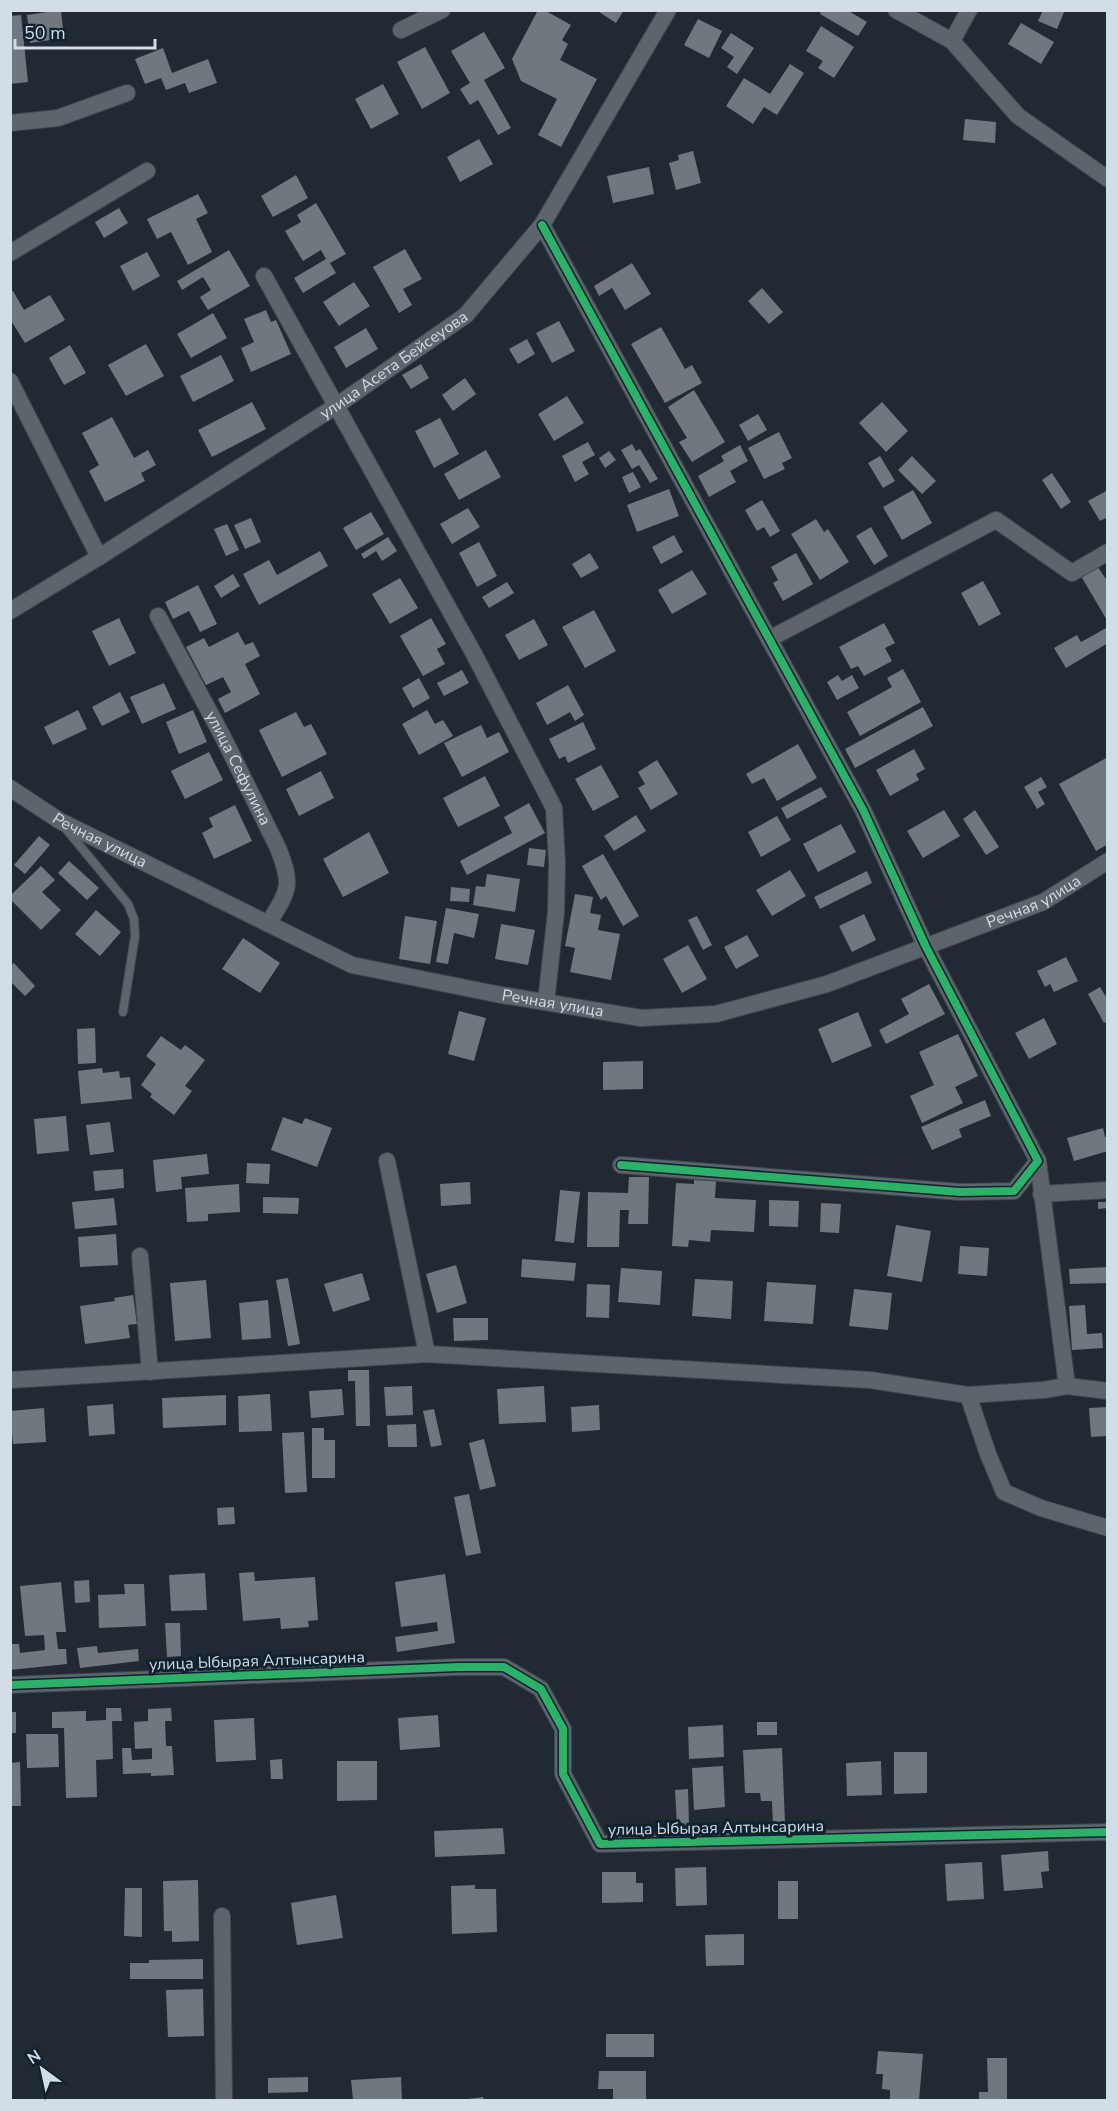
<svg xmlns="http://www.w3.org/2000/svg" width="1118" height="2111" viewBox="0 0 1118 2111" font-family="'Nunito Sans',sans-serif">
  <rect width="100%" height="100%" fill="#212a32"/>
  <path fill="#70787f" d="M61,10L64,38L30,43L27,15Z
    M538,10H544L571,25L562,40L568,44L560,60L597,79L561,147L538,135L557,99L521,81L512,59Z
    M596,10H624L616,23Z
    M822,10H847L867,22L858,36L820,14Z
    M1043,10H1065L1057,29L1038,21Z
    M21,15L28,82L10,84V16Z
    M698,19L722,31L709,58L684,45Z
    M1021,23L1054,42L1041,64L1008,44Z
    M821,26L854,47L834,78L818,68L823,61L806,51Z
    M484,32L505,68L484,80L511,128L498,135L478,100L470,105L460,89L470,83L451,51Z
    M731,33L754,48L737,74L727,67L734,57L721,48Z
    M425,47L450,93L422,109L397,62Z
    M163,48L172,73L208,59L217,83L189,93L185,83L166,90L161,78L145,84L135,59Z
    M790,64L804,73L777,115L764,107L753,124L726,106L744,78L770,94Z
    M383,84L399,114L371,129L355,99Z
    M965,119L996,122L995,143L963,140Z
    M479,139L493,164L460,182L447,157Z
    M693,151L701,183L676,190L669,163L679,160L678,155Z
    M649,167L654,194L613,203L607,176Z
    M296,175L308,198L273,217L261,196Z
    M198,194L208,213L196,219L212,252L188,265L171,232L157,239L147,219Z
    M316,203L346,254L330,263L336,273L303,293L294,278L326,259L321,250L303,261L285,231L301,222L297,215Z
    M119,208L128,223L104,238L95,222Z
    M405,249L422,279L403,289L412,305L399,313L373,267Z
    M229,250L250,286L208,310L200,297L211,290L203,277L182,290L177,281Z
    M147,252L160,276L133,291L120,266Z
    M632,263L651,294L625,310L612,288L599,296L594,286Z
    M354,282L370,306L339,326L323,302Z
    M762,288L783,312L769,324L748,301Z
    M13,291L24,310L50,295L65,320L25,343L10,319V292Z
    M266,310L271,322L276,320L291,354L251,372L241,348L254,342L244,319Z
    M213,313L227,338L191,358L177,334Z
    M559,321L575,351L552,363L536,333Z
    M661,327L685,369L692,365L702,383L665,403L631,344Z
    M366,328L378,349L346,368L334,347Z
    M527,339L535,354L518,364L509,349Z
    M146,344L164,376L126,396L108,365Z
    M70,345L86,373L64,385L49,358Z
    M221,355L234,381L193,402L180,376Z
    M421,364L429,378L411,389L402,375Z
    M465,378L476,394L453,411L442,395Z
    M694,390L725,442L692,462L679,442L687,438L668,407Z
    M567,396L584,423L554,441L538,414Z
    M252,402L266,429L212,457L198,430Z
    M882,402L908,431L886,452L859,423Z
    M758,414L767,430L748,441L739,425Z
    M112,417L134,458L148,450L156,465L141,473L145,481L105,502L89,471L99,465L82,433Z
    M440,418L459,454L434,468L415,431Z
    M779,432L792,458L782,463L785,469L764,479L748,448Z
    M588,442L595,455L582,462L589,474L575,482L562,456Z
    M632,444L636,451L640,449L658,479L650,483L639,465L632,469L621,450Z
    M740,445L748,461L730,471L736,482L709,497L698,476L724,461L721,456Z
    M486,450L501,477L459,500L444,474Z
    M609,451L616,460L605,468L599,458Z
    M880,456L895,481L883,488L868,463Z
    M912,456L936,481L922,494L898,470Z
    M633,472L641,487L629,493L622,477Z
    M1052,473L1071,502L1061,509L1042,480Z
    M669,489L679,516L637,532L627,505Z
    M913,490L932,523L902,540L883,507Z
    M1108,490V517L1100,521L1088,501Z
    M762,500L780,531L770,537L764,527L757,531L745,510Z
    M468,508L480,527L452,544L440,524Z
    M371,512L384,534L356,550L343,528Z
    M251,518L261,542L245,549L234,525Z
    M816,519L824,532L828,529L849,562L820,580L791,534Z
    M227,524L239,550L226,556L214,529Z
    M871,527L888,556L874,565L856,536Z
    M674,535L683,552L661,564L652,547Z
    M388,537L397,551L382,561L376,551L364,559L361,554Z
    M479,542L497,576L477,587L459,553Z
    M320,551L328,566L259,605L243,574L269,560L277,575Z
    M590,553L599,568L581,578L572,564Z
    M796,553L813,584L783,601L773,583L778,580L771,567Z
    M1098,567L1108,582V622L1081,576Z
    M692,570L707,594L672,614L658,590Z
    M233,574L240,586L221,598L214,586Z
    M400,578L418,608L390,624L372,594Z
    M983,581L1001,614L979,626L961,593Z
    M507,582L514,593L489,608L482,597Z
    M198,585L217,624L200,632L189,611L173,619L165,602Z
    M594,610L616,651L585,668L562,627Z
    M119,618L136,653L109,666L92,631Z
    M431,618L446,644L437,649L445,664L423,676L400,636Z
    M534,619L548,645L519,660L505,635Z
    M884,623L895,643L885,648L892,661L864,676L858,666L851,669L839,647Z
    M1108,627V643L1066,668L1054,648L1077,635L1081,642Z
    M238,632L245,645L253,642L260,656L245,664L260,694L225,713L218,699L231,692L223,677L206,685L186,647L204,638L209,647Z
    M903,669L921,702L860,736L847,712L892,687L887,678Z
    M462,670L469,683L444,696L437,683Z
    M838,675L842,681L852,675L859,688L837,700L827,682Z
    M419,678L430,698L413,708L402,688Z
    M164,683L176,709L142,724L130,697Z
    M568,685L584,715L575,721L570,712L547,725L536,703Z
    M120,692L130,712L102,726L92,707Z
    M923,707L933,726L855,768L845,749Z
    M78,710L87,729L53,745L44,727Z
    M193,710L207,742L179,754L166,722Z
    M427,710L435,724L443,720L453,736L419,755L402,724Z
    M296,712L304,727L311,724L327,754L282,777L259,730Z
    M583,722L596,749L568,763L565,756L559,759L549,739Z
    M481,725L487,738L499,732L509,752L462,777L444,743Z
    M798,744L817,778L777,801L764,778L752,784L746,774Z
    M914,749L925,769L916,774L919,780L890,796L876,770Z
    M209,752L223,780L185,799L171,771Z
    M1108,757V844L1096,851L1059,784Z
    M657,760L678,794L651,810L638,788L645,784L638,772Z
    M601,765L619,797L593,811L575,779Z
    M321,771L334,798L299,816L286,789Z
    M485,776L500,806L458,827L443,798Z
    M1041,777L1047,787L1038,792L1045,804L1037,809L1024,787Z
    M821,787L827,797L787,819L781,808Z
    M529,803L545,833L467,875L460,861L512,833L504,817Z
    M235,805L252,841L214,859L202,833L213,827L209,818Z
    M944,810L960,836L923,858L907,831Z
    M975,810L999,847L986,855L963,819Z
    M636,815L646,831L614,851L604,836Z
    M777,816L791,840L761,857L748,832Z
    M841,824L856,852L818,872L803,844Z
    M369,832L389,873L343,897L323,859Z
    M39,836L50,845L25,874L14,865Z
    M529,848L546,850L544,867L527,865Z
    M603,854L639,916L623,926L606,896L601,900L582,866Z
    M69,861L99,888L87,900L58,873Z
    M41,866L55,880L42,892L61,910L41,930L10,899V896Z
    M790,870L806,896L772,916L756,890Z
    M867,871L872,883L820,909L814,897Z
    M487,874L520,879L515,912L473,905L476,886L485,887Z
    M451,887L470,889L469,902L450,901Z
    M575,894L593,897L590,913L601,915L598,930L620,934L611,980L570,972L575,948L565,946Z
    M446,908L479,914L474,938L454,933L448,964L436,962Z
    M96,910L121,932L100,956L75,934Z
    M864,914L876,940L852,952L839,926Z
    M405,916L437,921L430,964L399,959Z
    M697,916L712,945L703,950L688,920Z
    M501,924L535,930L528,965L495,959Z
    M747,935L759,956L736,969L724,947Z
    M243,938L280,963L260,993L222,969Z
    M688,945L707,979L682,993L663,959Z
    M1066,957L1078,981L1054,992L1050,984L1045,987L1037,971Z
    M14,963L35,986L25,996L10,981V966Z
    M929,984L945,1014L886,1044L879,1030L909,1014L901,999Z
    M1100,987L1108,1000V1021L1104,1023L1088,994Z
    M459,1011L486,1018L474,1061L448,1054Z
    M858,1012L872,1046L832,1063L818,1029Z
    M1044,1018L1057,1044L1029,1059L1015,1033Z
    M95,1028L96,1063L78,1064L77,1029Z
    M958,1034L978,1076L955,1087L963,1103L922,1123L910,1096L934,1085L919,1052Z
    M161,1036L181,1050L185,1045L205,1060L185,1086L192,1091L174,1115L150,1097L152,1094L141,1085L156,1064L146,1056Z
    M643,1061V1089L603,1090V1062Z
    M102,1068L103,1073L119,1071L120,1078L130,1077L132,1099L81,1104L78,1071Z
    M985,1100L991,1116L959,1129L962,1137L932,1150L921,1127Z
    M66,1116L69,1151L37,1154L34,1119Z
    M283,1117L302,1124L305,1118L332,1128L317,1167L271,1150Z
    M110,1122L114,1152L90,1155L86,1125Z
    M1103,1128L1105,1137L1108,1136V1151L1074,1161L1067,1138Z
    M207,1154L209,1174L181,1177L182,1189L156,1192L153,1160Z
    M247,1163L270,1164L269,1184L246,1183Z
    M123,1169L124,1188L95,1191L93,1171Z
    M629,1177H649L648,1224H628L629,1210H620L619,1247H587L588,1192L628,1193Z
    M694,1180L716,1181L715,1198L756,1200L754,1232L711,1230L710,1242L689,1240L688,1247L672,1246L676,1183L694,1184Z
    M470,1182L471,1204L441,1206L440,1184Z
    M239,1184L240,1212L208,1214V1221L187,1222L185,1188Z
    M560,1190L580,1192L574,1243L555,1241Z
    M263,1197L299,1198L298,1214L263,1213Z
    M114,1198L117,1225L75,1229L72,1202Z
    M769,1200L799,1201L798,1227L769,1226Z
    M1098,1202H1108V1208L1098,1209Z
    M821,1203L841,1204L839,1233L820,1232Z
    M896,1225L931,1231L922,1282L887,1276Z
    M116,1234L118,1265L80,1267L78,1237Z
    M960,1246L989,1248L987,1276L958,1274Z
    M522,1259L576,1263L574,1281L521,1277Z
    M456,1265L467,1303L437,1313L426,1274Z
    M1108,1267V1283L1070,1284L1069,1269Z
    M621,1268L662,1271L660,1305L618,1302Z
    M362,1273L370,1300L333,1312L324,1284Z
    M288,1278L300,1344L288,1346L276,1280Z
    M695,1279L733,1281L731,1319L692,1316Z
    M206,1280L211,1338L175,1341L170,1283Z
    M767,1282L816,1285L813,1324L764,1321Z
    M587,1284L610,1285L609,1318L586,1317Z
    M854,1289L892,1293L888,1330L849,1326Z
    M133,1295L137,1324L128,1325L130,1338L85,1344L80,1306L115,1301L114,1298Z
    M268,1300L271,1338L242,1340L239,1303Z
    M1085,1305L1087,1334L1102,1333L1103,1348L1072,1350L1069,1306Z
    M453,1318H488V1340L454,1341Z
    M348,1370H369L370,1426H356L355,1381H348Z
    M412,1386L413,1415L386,1416L384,1387Z
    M544,1386L546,1422L499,1424L497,1389Z
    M342,1389L344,1415L311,1418L309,1391Z
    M270,1394L272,1431L239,1432L238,1396Z
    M226,1395V1425L163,1428L162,1398Z
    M113,1404L115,1434L89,1436L87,1406Z
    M599,1405L600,1430L572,1432L571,1407Z
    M1108,1407V1436L1091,1437L1089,1408Z
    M44,1408L46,1442L13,1444L10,1411Z
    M434,1409L442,1445L431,1447L423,1411Z
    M416,1424L417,1447H388L387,1425Z
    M312,1428H324V1440H335V1478H312Z
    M304,1432L307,1492L285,1493L282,1433Z
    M484,1439L496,1486L480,1490L469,1443Z
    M469,1494L481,1553L466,1556L454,1497Z
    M234,1507L235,1524L218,1525L217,1508Z
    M254,1572L255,1581L315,1577L318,1620L308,1621L309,1627L281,1629L280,1618L243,1621L239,1573Z
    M205,1573L207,1610L171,1611L169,1575Z
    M445,1574L455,1643L397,1652L395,1637L438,1631L437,1622L401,1627L395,1582Z
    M89,1580L90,1602L75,1603L74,1581Z
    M61,1582L66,1632H56L58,1649H66L67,1664L10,1670V1644H19L20,1653L45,1650L44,1635L25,1636L20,1586Z
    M124,1584H144L146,1626L99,1628L98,1595L125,1594Z
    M165,1623H180L181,1656L167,1657Z
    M97,1646L98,1653L138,1649L139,1661L80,1668L77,1648Z
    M106,1708H121L122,1721H112L113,1759L96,1760L97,1797L66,1798L64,1728H52V1712L86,1711V1721L106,1720Z
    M171,1708L172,1721H165L166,1746H172L174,1775L151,1776V1773L123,1774L122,1748H131L132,1760L152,1759V1748L135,1749L134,1722L148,1721V1709Z
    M10,1712H16V1733H10Z
    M438,1715L440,1747L400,1750L398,1718Z
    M254,1718L256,1760L216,1762L214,1720Z
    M757,1722H777V1735H757Z
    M723,1725L724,1757L689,1759L688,1727Z
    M26,1734H58L59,1767L27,1768Z
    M782,1748L785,1824L773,1825L772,1801H761L760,1793H745L743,1750Z
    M894,1752H927V1793L894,1794Z
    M282,1759L283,1779H271L270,1760Z
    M337,1761H377V1800L337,1801Z
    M881,1761L882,1795L847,1796L846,1763Z
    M20,1762L21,1806H10V1763Z
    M723,1766L725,1807L694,1810L692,1768Z
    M688,1789L689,1826H677L675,1790Z
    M503,1828L505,1854L435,1857L434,1831Z
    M1048,1851L1049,1871L1041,1872L1043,1888L1004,1891L1001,1855Z
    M982,1862L984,1899L947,1901L945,1864Z
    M706,1867L707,1905L676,1906L675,1868Z
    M602,1872H636V1883H643V1902L602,1903Z
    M198,1880L199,1941L172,1942V1931H164L163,1881Z
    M778,1881H798V1919H778Z
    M475,1885V1889H496L497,1932L452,1934L451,1886Z
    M125,1888H142V1937L124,1936Z
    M336,1895L343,1938L297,1945L291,1903Z
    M744,1934V1965L706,1966L705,1935Z
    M203,1959V1979H130V1963H149V1960Z
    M203,1989L204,2036L168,2037L166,1990Z
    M606,2034H654V2057H606Z
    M878,2051L923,2054L919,2100H890V2090L882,2089L883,2074H876Z
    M987,2058H1007V2100H979V2092H988Z
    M599,2071H646V2100H613V2089H598Z
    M308,2077V2092L268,2093V2078Z
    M401,2077L402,2100H353L351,2080Z
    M483,2097L484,2100H468V2099Z"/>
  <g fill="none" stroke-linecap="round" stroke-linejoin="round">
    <g stroke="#3f474e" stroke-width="10">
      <path id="service" d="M66,829L128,904L134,919L135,936L123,1012"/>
    </g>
    <g stroke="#3f474e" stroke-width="18">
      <g id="minor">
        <path d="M896,10L952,41L969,10"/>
        <path d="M401,30L442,10"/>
        <path d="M952,41L1018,116L1108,179"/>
        <path d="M10,123L58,118L127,93"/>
        <path d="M542,225L863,810L926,947L1038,1161L1014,1191L960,1192L621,1165"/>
        <path d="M10,253L147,171"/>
        <path d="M264,276L474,654L554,808L557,863L556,912L546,1002"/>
        <path d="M10,381L99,557"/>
        <path id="s1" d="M10,611L99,557L336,406L466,315L542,225L668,10"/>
        <path id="s2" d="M158,616L224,739L278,848C293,886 289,890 268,924"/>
        <path d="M769,639L996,520L1072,573L1108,552"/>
        <path id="s3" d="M10,788L60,821L352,965L496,994L641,1018L716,1014L827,984L1043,902L1108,861"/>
        <path d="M387,1161L427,1354"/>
        <path d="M1038,1161L1067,1386"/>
        <path d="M1041,1194L1108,1190"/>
        <path d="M140,1256L150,1372"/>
        <path d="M10,1380L427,1354L870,1380L968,1395L1043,1390L1067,1386L1108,1391"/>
        <path d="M968,1395L988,1454L1004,1492L1041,1508L1108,1528"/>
        <path d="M10,1685L458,1667H504L541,1689L563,1729V1774L600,1844L1108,1832"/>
        <path d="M222,1916L224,2100"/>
      </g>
    </g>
    <use href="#service" stroke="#5d656c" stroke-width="8"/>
    <use href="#minor" stroke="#5d656c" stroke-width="16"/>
    <g stroke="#10212f" stroke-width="11">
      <path id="cycleway" d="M542,225L863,810L926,947L1038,1161L1014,1191L960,1192L621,1165
        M10,1685L458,1667H504L541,1689L563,1729V1774L600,1844L1108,1832"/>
    </g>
    <use href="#cycleway" stroke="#2db169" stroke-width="8"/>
  </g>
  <g text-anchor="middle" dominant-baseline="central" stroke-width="6" stroke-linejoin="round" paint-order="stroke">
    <g font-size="16" fill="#d2dde7" stroke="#10212f">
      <text stroke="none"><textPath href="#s1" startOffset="456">улица Асета Бейсеуова</textPath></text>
      <text stroke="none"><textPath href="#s2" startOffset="172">улица Сефулина</textPath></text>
      <text stroke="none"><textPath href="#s3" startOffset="104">Речная улица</textPath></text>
      <text stroke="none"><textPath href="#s3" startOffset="1092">Речная улица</textPath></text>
      <text stroke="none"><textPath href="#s3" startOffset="590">Речная улица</textPath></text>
      <text transform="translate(257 1661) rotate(-2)">улица Ыбырая Алтынсарина</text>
      <text transform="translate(716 1828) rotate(-1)">улица Ыбырая Алтынсарина</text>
    </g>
  </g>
  <rect width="1118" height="2111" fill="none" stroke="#d2dde7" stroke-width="24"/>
  <g transform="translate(42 2069) rotate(327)" stroke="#10212f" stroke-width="4.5" paint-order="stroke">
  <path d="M0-4.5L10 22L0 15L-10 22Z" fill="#d2dde7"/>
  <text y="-9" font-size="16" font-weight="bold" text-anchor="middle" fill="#d2dde7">N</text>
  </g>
  <path d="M15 39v9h140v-9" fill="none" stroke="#d2dde7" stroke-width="3"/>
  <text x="24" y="39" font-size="18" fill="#d2dde7" stroke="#10212f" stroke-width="4.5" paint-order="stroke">50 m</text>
</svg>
